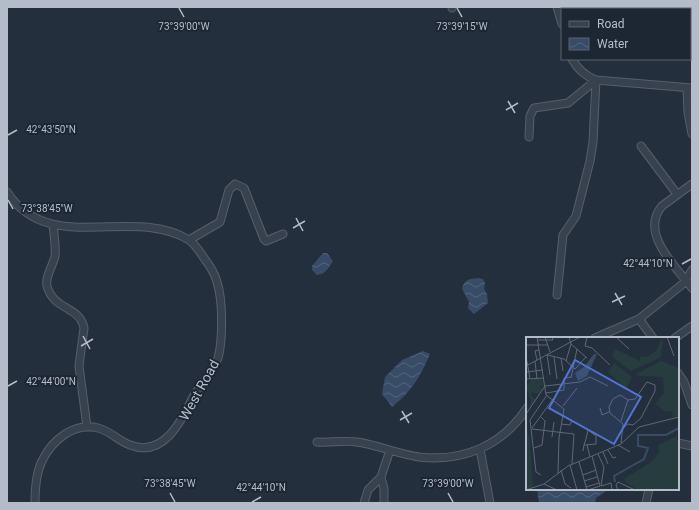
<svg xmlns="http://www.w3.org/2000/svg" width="699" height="510" viewBox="0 0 699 510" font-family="Roboto,sans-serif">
  <defs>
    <pattern id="water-waves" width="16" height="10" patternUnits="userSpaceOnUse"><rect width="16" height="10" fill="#394c67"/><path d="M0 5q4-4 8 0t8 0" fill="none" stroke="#53647b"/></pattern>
  </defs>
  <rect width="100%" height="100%" fill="#242f3e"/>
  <path fill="url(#water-waves)" d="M323,253H327L333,261C329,267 326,274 317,275L312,270V266Z
    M479,278L483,279L485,283L484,289L487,294L488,303L474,314L468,308L469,302L462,289C464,279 469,279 479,278Z
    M423,351L430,354C420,377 412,391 392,407L382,394L385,377L402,360Z
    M537,489H609L596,498L595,503H539Z"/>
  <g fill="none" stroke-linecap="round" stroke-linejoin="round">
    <g stroke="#565f6c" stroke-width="9">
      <path id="minor" d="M452,7V8
        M557,7L562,24
        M572,59C578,70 585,76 596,80L692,88
        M687,88L688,113L692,134
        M529,137L530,116L534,108L568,103L596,80
        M641,146L677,194
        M692,184L662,206C639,233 676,267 692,288
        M7,192C49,257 132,205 189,240C195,244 200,252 204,258C210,266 215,273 217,282C223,300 223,340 218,358C213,374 199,385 192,399C181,422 163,458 130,445C119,441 110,431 98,428C74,422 52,440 42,461C36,473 35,490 35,503
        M53,225C54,235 56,246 55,256C53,266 45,276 47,286C53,310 80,306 84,328L79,366L87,427
        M189,240L220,222L229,190L235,184L244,188L264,239L266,241L283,234
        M557,295L563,235L576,216L590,161L593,142L596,80
        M639,319L653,338
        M595,338L639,319L684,283L692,270
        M675,338L692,326
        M678,373L684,382L692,405
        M317,442C330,443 344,440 357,442C378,445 398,454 419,457C464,462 503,445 527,408
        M678,443L692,446
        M480,449L490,503
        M381,477L390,450
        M364,503L368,490L381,477L384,489V503
        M646,503L649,489"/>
    </g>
    <use href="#minor" stroke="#38414e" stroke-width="7"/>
  </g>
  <path fill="none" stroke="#b4bcc9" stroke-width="1.5" d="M179,8L184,17M457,8L462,17M508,101L515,113M506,110L518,103M8,135L17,130M8,200L13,209M296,218L303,231M293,228L305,221M682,264L691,259M615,293L622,305M612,302L625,296M83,336L90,349M81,346L93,339M8,386L17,381M402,411L409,423M400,420L412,413M170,493L175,502M448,493L453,502M252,502L261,497"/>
  <g text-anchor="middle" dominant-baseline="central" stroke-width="4" stroke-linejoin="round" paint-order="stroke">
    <g font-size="14" fill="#b4bcc9" stroke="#1d2633">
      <text transform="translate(199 390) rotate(-61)">West Road</text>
    </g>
  </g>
  <g transform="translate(526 337)">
    <rect width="153" height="153" fill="#242f3e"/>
    <path d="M151,99L153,153H111L100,145L98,142L125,125L133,116L132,108Z" fill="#263c3f"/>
    <path d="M137,0L135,20L105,34L86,20L89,12L114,24V19L121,20L130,14ZM135,24L153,31V79L147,80L146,74L140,75L129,67L138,56L137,40L113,39L110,37ZM88,26L106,40L100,52L82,35ZM5,42H15L18,50L14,49L16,52L12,57L6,55L5,59L10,62L3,71L5,64L0,50Z" fill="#263c3f"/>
    <path d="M0,90L4,103L7,151L0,152Z" fill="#263c3f"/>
    <path d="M147,101L153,106V121L146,105L138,114H145V118L121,138L119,134L137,115L134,114L135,109ZM144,123L153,133V144L149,139L153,153L143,144L150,153H143L134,139L131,141L142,153H135L129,143L109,146L120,153H112L106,146L109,141H126L133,137L123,139L142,124L143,128L137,135H142L146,143L144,134H148Z" fill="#263c3f"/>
    <path d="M68,17H71L61,39L52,44L49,36L58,30Z" fill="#394c67"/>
    <path fill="none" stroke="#394c67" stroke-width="2" d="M89,145L88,139L118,122L122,111L112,109V98H140L153,91"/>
    <path fill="none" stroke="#5e6776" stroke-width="1" d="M11,0L20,58L38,72L33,101L32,136M19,0L24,15M43,0L45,7L61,21M61,0L59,9L66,11L84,28M90,0L103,12M141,0L148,19M11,3H27L26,0M0,8H21M21,17L24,38M22,18L38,22L49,32L60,20M0,19L4,42M28,20L31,42M35,21L37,34M11,23L9,14L13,13M9,24L11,42M40,24L45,7M0,29L54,0M0,35L17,33M45,41L51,12M0,42L18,41M19,49L54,45L64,40L82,49M20,56L38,53V41L45,40M37,69L51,51M74,71L76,78L83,75M0,77L19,49M4,83L10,135L15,138M4,83L21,58M95,84L102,63M35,87L44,88L46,83M98,90L102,87L107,88L115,81L129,54V48L121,45L109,62L102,63M6,91L27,62M6,92L48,97L46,127M26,100L28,85M95,106L97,87L84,76L83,70L87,62L94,58L102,63M61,108L64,120M92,108L104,115M8,111L16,108L19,84L15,80M82,113L87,121L90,120M57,114L58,108L60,102L62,93L70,99V107L58,108M77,115L82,127M72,117L78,130L75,149L85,146L86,153M53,125L61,153M44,128L51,153M35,133L39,147L45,151M57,138L70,133M58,144L71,140M18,147L31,153M60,150L73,146M0,153L18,147L42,129L95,107L113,90L153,80M62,153L74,149L66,119M92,153L90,148L92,145L109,153"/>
    <path fill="#5274d3" fill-opacity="0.15" stroke="#5274d3" stroke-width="2" d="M49,23L115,60L88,107L23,71Z"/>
    <rect width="153" height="153" fill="none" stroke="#b4bcc9" stroke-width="2"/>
  </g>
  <g font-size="10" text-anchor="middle" fill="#b4bcc9" stroke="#1d2633" stroke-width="4" stroke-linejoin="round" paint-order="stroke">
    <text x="184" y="30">73°39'00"W</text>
    <text x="462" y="30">73°39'15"W</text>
    <text x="51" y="133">42°43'50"N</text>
    <text x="47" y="212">73°38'45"W</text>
    <text x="648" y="267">42°44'10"N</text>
    <text x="51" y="385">42°44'00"N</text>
    <text x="170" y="487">73°38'45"W</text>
    <text x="448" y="487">73°39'00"W</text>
    <text x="261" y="491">42°44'10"N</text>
  </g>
  <rect width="699" height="510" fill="none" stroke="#b4bcc9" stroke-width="16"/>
  <rect x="561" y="8" width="130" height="52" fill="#1d2633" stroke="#59626f"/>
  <rect x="569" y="21" width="20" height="6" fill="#38414e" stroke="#59626f"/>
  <text x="597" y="28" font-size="12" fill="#b4bcc9">Road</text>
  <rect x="569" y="38" width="20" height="12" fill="url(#water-waves)" stroke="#59626f"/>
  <text x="597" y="48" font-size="12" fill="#b4bcc9">Water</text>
</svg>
